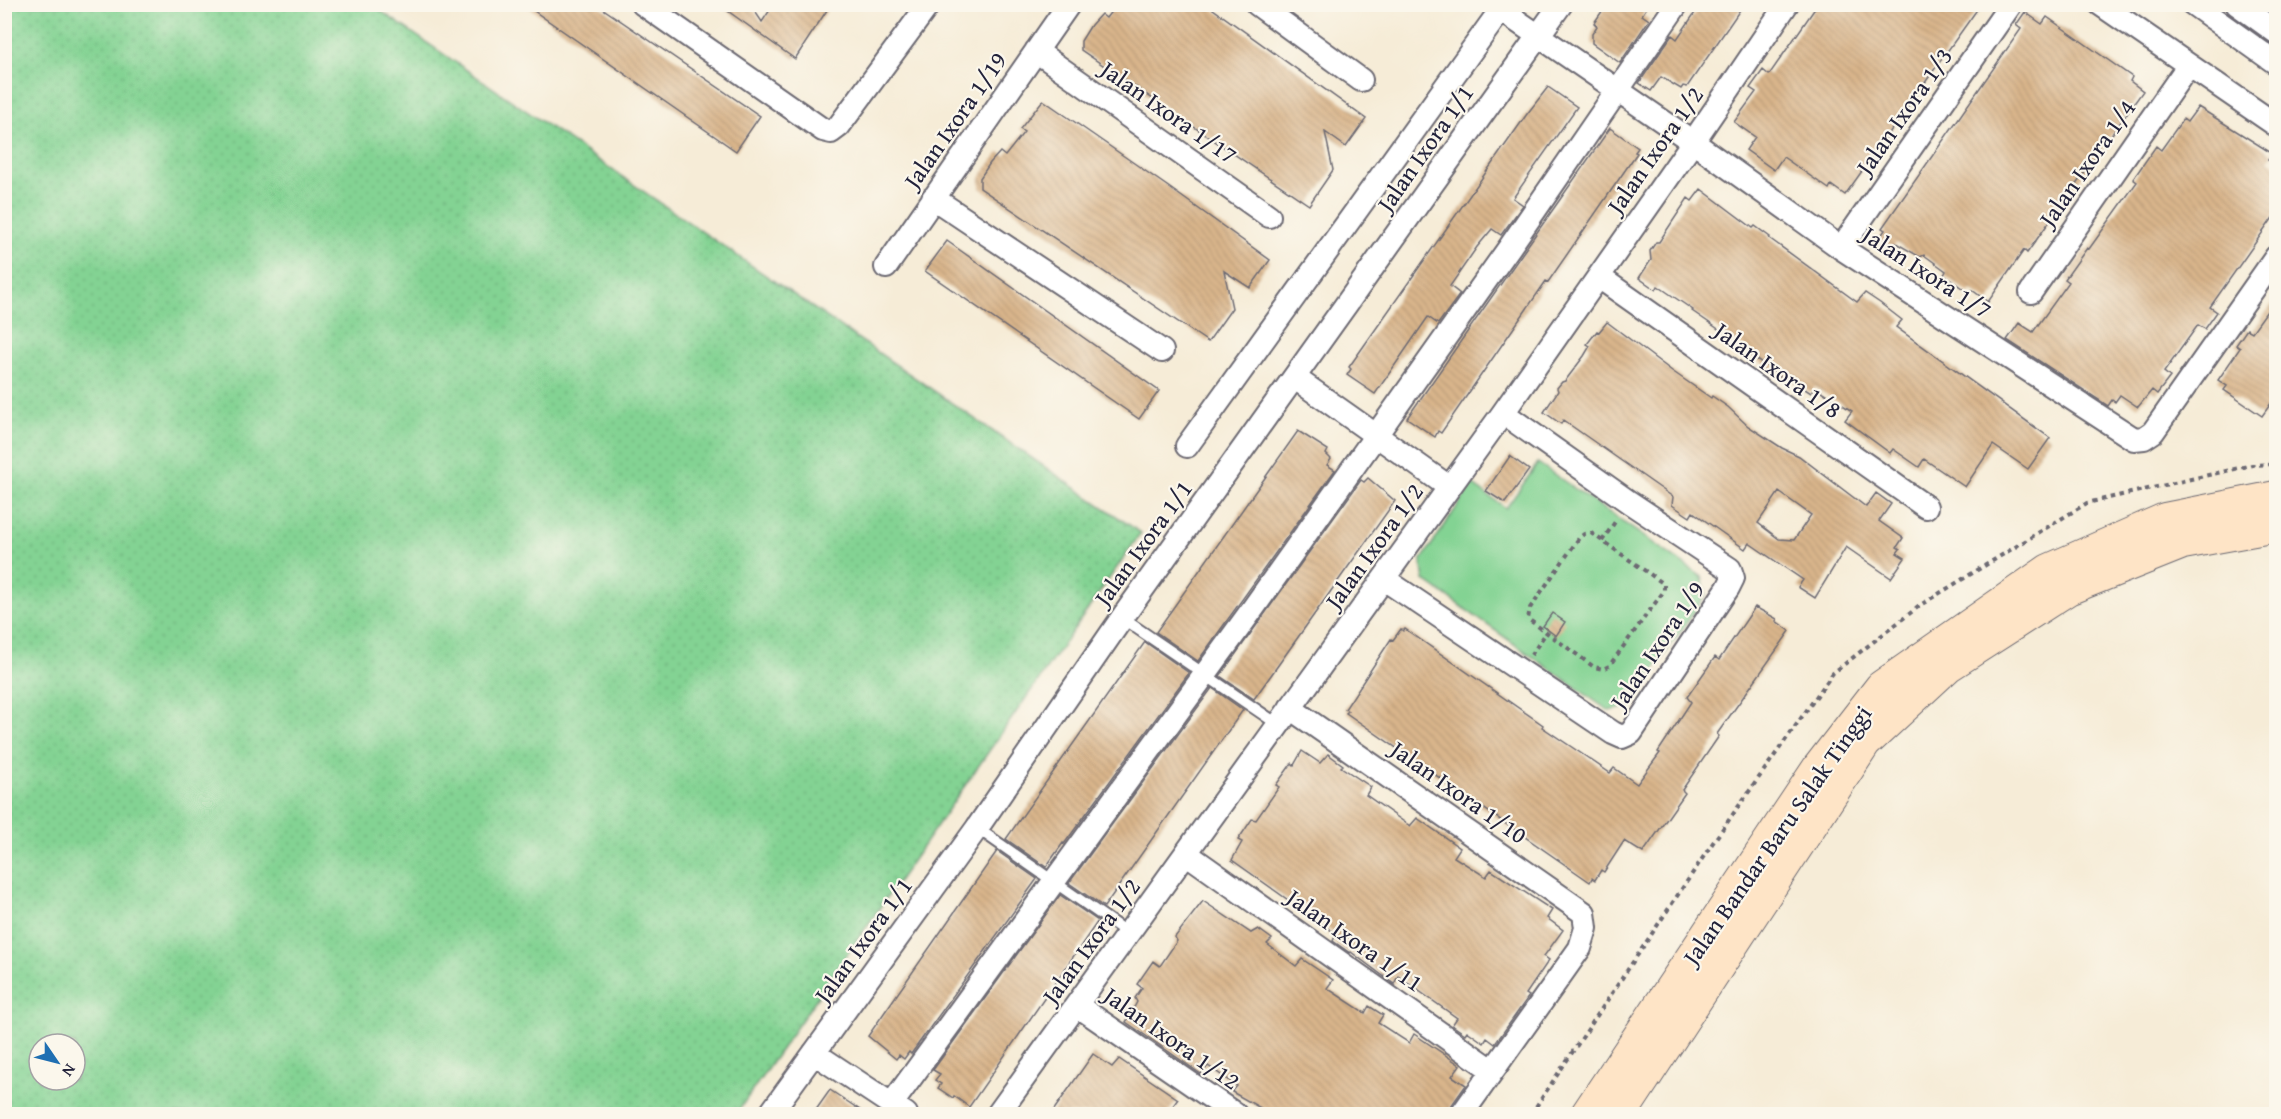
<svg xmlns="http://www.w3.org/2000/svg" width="2281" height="1119" viewBox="0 0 2281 1119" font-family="'Gentium Book Plus',serif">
  <defs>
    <pattern id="grass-dots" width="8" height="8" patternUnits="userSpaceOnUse" patternTransform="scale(1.5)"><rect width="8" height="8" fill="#83d393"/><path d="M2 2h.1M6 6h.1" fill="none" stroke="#71b580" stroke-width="1.8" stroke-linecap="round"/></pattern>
    <pattern id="building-back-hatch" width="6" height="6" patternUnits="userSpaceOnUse" patternTransform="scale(1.5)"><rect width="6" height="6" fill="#d9b58b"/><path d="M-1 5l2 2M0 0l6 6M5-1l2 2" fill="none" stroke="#ba9b79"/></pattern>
  </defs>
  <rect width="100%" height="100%" fill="#fbf7ec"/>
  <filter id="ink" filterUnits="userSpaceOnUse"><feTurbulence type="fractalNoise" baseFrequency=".0167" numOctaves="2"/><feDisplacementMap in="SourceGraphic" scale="12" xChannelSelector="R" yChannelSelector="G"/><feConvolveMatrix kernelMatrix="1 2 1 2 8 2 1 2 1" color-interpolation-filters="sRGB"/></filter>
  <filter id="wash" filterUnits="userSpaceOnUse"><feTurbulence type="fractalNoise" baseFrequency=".008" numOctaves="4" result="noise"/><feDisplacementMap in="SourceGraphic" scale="24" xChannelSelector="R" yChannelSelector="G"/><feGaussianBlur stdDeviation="1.35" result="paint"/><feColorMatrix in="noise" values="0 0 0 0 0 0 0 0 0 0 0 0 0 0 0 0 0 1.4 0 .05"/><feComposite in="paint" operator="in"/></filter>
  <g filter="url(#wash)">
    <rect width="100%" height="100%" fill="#f6ecd7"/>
    <path fill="url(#grass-dots)" stroke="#527a67" stroke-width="1.5" fill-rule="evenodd" d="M6,5H372L1141,533L736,1114H5ZM39,1044H75V1080H39Z"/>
    <path fill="#83d393" stroke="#527a67" stroke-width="1.5" d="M1538,463L1702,577L1706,595L1628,707L1609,711L1424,580L1421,561L1472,484L1506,508Z"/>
    <g id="blocks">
      <path fill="url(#building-back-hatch)" fill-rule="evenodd" d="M524,4H596L760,116L736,151Z
        M718,4H750L762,22L774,4H831L795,59Z
        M1117,4H1206L1366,119L1346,147L1325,132L1333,170L1309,205L1081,50V41L1091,25L1101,14L1106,18Z
        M1607,4H1649L1642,15L1649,20L1620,63L1592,43V34L1597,26L1594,23Z
        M1701,4H1744L1687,87L1683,86L1681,89L1661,77L1651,91L1639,83L1672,35L1677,39Z
        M1818,4H1981L1845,195L1831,185L1829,189L1783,157L1774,170L1746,150L1755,137L1734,122L1756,92L1750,88L1763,70L1769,75Z
        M2025,12L2042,24L2047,17L2132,77L2130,81L2143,91L2027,253L2024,250L1988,302L1972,290L1969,293L1944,275L1946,271L1924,255L1920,257L1896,243L1891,251L1876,243L1885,230L1882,228L2021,29L2016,25Z
        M1548,87L1577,107L1513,198L1523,205L1501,235L1492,229L1477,247L1450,286L1460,294L1438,324L1428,317L1375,394L1347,375L1351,369L1349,367L1527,114Z
        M1043,100L1167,186L1270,260L1250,288L1224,271L1232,308L1208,342L980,188V178L990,163L1000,152L1005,156L1024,132L1020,129Z
        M2198,107L2273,154L2268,160L2277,165V212L2210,307L2217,312L2205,329L2198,325L2164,372L2170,377L2157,394L2152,390L2138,407L2120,395L2115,402L2112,400L2108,406L2007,340L2019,323L2033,332L2069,282L2065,279L2087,248L2089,249L2137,182L2133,179L2156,146L2161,150L2183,119L2187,122Z
        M1610,128L1638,148L1635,152L1637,153L1548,282L1546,281L1441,433L1438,431L1435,437L1407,418Z
        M1701,189L1753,228L1755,226L1770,237L1769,238L1857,302L1865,293L1880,303L1902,320L1896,327L2050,438L2028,469L1993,445L1965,487L1924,459L1919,467L1893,449L1890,453L1845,420L1852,411L1815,387L1811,393L1788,378L1786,381L1773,372L1774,371L1741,349L1743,346L1692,311L1693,310L1658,286L1656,290L1639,278L1651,260L1650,251L1656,242H1659L1688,198L1692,201Z
        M947,241L1159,391L1139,419L925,271Z
        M2277,297V395L2262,416L2224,390L2227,386L2218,380L2240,348L2236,345L2247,329L2252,332Z
        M1607,322L1672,371L1711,398L1712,396L1728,407L1748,426L1782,448L1799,456L1866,507L1876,493L1891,504L1879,521L1903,538L1897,547L1900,549L1897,553L1905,558L1891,578L1846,547L1815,598L1798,587L1803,580L1749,543L1745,549L1693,512L1690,517L1672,505L1673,497L1563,420L1561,424L1544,412L1558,391L1557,388L1562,382L1565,381L1584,356L1590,346L1587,344L1597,331L1599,332ZM1779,492L1811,515L1794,540L1779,539L1758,523Z
        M1298,431L1328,450L1326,454L1331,459L1327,465L1335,470L1198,661L1156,632Z
        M1510,456L1529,470L1505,503L1486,491Z
        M1368,478L1395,501L1254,699L1220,676L1361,480L1364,482Z
        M1755,607L1777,619L1776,621L1790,631L1717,734L1719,736L1682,790L1685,793L1643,853L1624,841L1604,872L1601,870L1595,880L1592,878L1590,882L1346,713L1348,711L1345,709L1391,639L1393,640L1401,629L1403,631L1405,629L1543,725L1542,727L1582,754L1610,773L1614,768L1637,784L1660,753L1658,752L1691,702L1687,697L1715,657L1719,660Z
        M1552,613L1565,622L1556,636L1543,626Z
        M1145,642L1189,673L1064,844L1063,843L1046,867L1006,839Z
        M1212,688L1243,710L1104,907L1069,883Z
        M1302,751L1320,763L1328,754L1343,765L1341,767L1371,787L1366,795L1410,826L1417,818L1460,848L1454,857L1486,877L1491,870L1552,910L1547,918L1563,930L1544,956L1549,960L1526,994L1529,996L1495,1044L1487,1038L1484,1043L1467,1031L1465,1034L1452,1025L1457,1018L1398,976L1394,984L1351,952L1350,953L1333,941L1336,934L1232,860L1242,842L1238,840L1252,819L1256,820L1279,787L1276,785L1292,763L1294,765Z
        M997,851L1037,879L911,1054L909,1052L904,1059L899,1055L896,1059L868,1036Z
        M1060,895L1098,921L969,1107L954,1096L953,1098L938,1088L941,1084L935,1080L940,1074L933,1070Z
        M1203,901L1251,933L1258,929L1272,939L1267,944L1296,966L1302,959L1333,980L1327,988L1365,1013L1369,1006L1383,1015L1378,1023L1409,1043L1414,1034L1460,1065L1452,1076L1466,1085L1451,1106L1449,1114H1271L1232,1092L1237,1086L1208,1066L1201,1074L1126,1022L1137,1002L1135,998L1142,988L1137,984L1153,961L1160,966L1177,941L1175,937Z
        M1093,1054L1112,1067L1119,1059L1178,1099L1167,1114H1051Z
        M830,1090L866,1114H813Z"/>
    </g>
  </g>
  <g filter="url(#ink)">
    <use href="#blocks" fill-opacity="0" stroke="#6c6972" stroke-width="1.5"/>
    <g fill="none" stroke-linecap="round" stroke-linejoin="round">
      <g stroke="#6c6972" stroke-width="14">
        <path id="service" d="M1122,618L1279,725
          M977,828L1129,934"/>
      </g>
      <g stroke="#6c6972" stroke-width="26">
        <path id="minor" d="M643,4L823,130L831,132L839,126L929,4
          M1257,4L1361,80
          M2100,4L2276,125
          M2193,4L2276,63
          M2237,4L2276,32
          M1501,10L1693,142L1841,248L2134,439L2144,438L2153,432L2276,257
          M1036,51L1269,216
          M933,198L1162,351
          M1841,248L2011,4
          M886,267L1069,4
          M1599,277L1926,507
          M2031,292L2188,66
          M1295,378L1449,487
          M1187,446L1505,4
          M1384,579L1613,733L1622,737L1631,733L1728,588L1733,578L1730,569L1629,502L1503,413
          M1290,708L1584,913L1586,928L1580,948L1462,1114
          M1187,854L1492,1070
          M1078,1006L1235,1114
          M814,1053L906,1114
          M891,1105L1254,607L1509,248L1677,4
          M770,1114L977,828L1122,618L1561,4
          M998,1114L1503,413L1693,142L1787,4"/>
      </g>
      <g stroke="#6c6972" stroke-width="34">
        <path id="secondary" d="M1587,1114L1819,767L1881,687L2049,570L2165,519L2276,497
          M1621,1114L1865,743L1948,666L2068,589L2183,543L2276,526"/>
      </g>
      <path stroke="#6c6972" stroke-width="4" stroke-dasharray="4.5 4.5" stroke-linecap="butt" d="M1591,533L1664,584V591L1609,666L1603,669L1594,667L1528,619L1530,608L1579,538L1584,534Z
        M1602,541L1617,519
        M1531,655L1546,633
        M1531,1114L1714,841L1833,673L1922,604L2087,503L2252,465L2276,464"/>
      <use href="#service" stroke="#fff" stroke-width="10"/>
      <use href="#minor" stroke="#fff" stroke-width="22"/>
      <use href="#secondary" stroke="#fee4c6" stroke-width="32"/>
    </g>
  </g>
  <g text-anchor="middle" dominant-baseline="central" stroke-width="4.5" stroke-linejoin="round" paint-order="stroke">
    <g font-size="24" fill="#22223b" stroke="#fbf7ec">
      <text transform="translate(1904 111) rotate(-55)">Jalan Ixora 1/3</text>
      <text transform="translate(1169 112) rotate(35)">Jalan Ixora 1/17</text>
      <text transform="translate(955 120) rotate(-55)">Jalan Ixora 1/19</text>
      <text transform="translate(1425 148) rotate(-55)">Jalan Ixora 1/1</text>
      <text transform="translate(1655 150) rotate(-55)">Jalan Ixora 1/2</text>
      <text transform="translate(2087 163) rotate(-55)">Jalan Ixora 1/4</text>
      <text transform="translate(1927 272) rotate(33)">Jalan Ixora 1/7</text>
      <text transform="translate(1778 370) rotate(35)">Jalan Ixora 1/8</text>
      <text transform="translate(1143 543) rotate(-54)">Jalan Ixora 1/1</text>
      <text transform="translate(1374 546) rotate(-54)">Jalan Ixora 1/2</text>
      <text transform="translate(1657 645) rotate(-56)">Jalan Ixora 1/9</text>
      <text transform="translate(1459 792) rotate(35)">Jalan Ixora 1/10</text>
      <text transform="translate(1777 835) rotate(-55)">Jalan Bandar Baru Salak Tinggi</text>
      <text transform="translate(863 940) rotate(-54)">Jalan Ixora 1/1</text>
      <text transform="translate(1355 940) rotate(35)">Jalan Ixora 1/11</text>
      <text transform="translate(1091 941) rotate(-54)">Jalan Ixora 1/2</text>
      <text transform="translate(1172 1038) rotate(35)">Jalan Ixora 1/12</text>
    </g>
  </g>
  <rect width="2281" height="1119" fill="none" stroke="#fbf7ec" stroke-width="24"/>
  <g transform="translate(57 1062) rotate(125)"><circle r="28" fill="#fbf7ec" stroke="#a4a2a5" stroke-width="1.5"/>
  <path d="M0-4.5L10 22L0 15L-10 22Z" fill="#1f6fb2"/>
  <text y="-9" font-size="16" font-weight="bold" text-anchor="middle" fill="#22223b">N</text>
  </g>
</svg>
